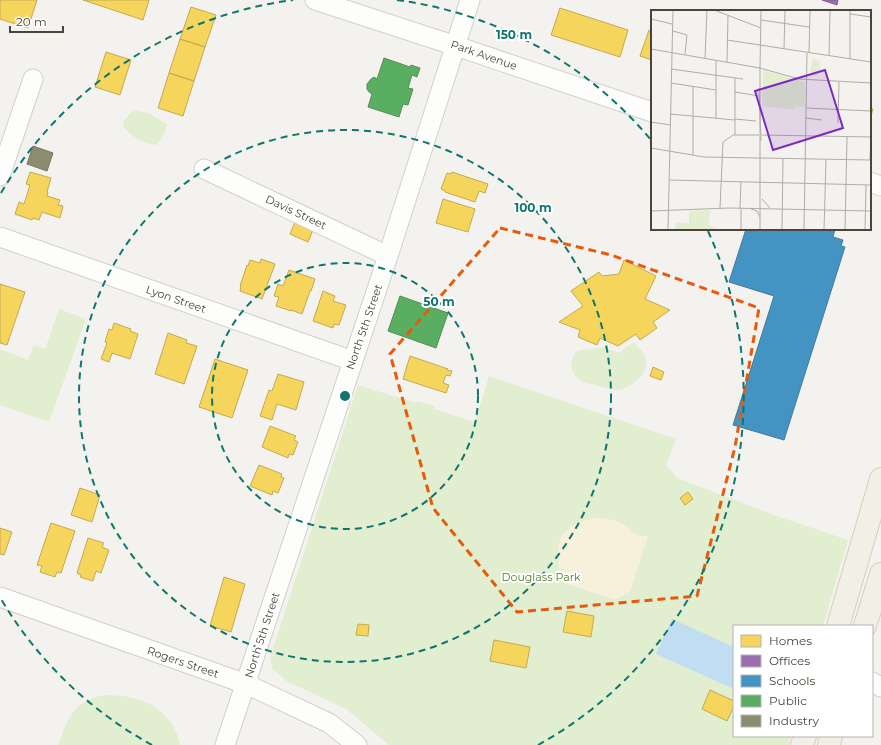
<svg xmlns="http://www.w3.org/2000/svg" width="881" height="745" viewBox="0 0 881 745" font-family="Montserrat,sans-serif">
  <rect width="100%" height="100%" fill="#f4f2ee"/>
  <path fill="#e1eecf" d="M134,110L149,113L158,119L167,124C166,132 162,139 156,145C141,143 134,138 123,127L124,120Z
    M59,309L86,319L49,422L0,405V349L28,360L34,345L45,349Z
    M634,342C639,348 647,355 646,364C646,376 627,391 615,390L584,382C575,378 569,369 572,360C574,356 574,353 577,351L604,347L619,353Z
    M489,376L676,439L666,465L677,478L774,515L848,540L823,626H734V736H791L789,745H389L346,709L286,681L272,668L270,658L358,385L416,403L417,401L435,406L434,409L475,422Z
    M104,695C138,694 173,707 180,745H58C68,718 72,702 104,695Z"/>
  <path fill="#f7f0da" d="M596,518C606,518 618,520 626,526C629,529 631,532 636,534C640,536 644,536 648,536L630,592L615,600L564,583C562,575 558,568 558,559C556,532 571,522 596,518Z"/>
  <path fill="#c0ddf1" d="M672,619L734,647V689L656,654Z"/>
  <path fill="#f6d55c" stroke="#c3aa52" d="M0,0H37L28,28L0,19Z
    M83,0H149L143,20Z
    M191,7L216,15L205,47L180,39Z
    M560,8L628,30L620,57L551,35Z
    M649,30L652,31V60L640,56Z
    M180,39L205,47L194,81L169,73Z
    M106,52L131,60L120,95L95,87Z
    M169,73L194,81L183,116L158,108Z
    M870,108L873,109L870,119Z
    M30,172L51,178L47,192H48L47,196L60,200L58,205L63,206L60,218L42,212L39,220L33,218L32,220L15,214L19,202L24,204L30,185L26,184Z
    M452,172L488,184L485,193L479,191L475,202L445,192V191L441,189L447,173L451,174Z
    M443,199L475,209L468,232L436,223Z
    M295,222L313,230L308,242L290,234Z
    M261,259L275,264L262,299L240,291L241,286H240L247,265L248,266L250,260L260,263Z
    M624,260L656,276L645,299L670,310L653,322L657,328L640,340L636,334L618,346L600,338L597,345L578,337L580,330L559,322L583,306L571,291L599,272L602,276L619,274Z
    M289,270L315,279L311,291H310L302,314L291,310V311L276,306L279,297L274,296L278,284L283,286Z
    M0,284L25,292L7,345L0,343Z
    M323,291L335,296L333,301L346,305L339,325L334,324L333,328L313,321Z
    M114,323L131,329L130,331L138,334L130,359L112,353L109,362L101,359L107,343L105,342L109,329L112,330Z
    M168,333L187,340L186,343L197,346L184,384L155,374Z
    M410,356L448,369L447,370L452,371L450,376L446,375L443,383L449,385L446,393L403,379Z
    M215,359L248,370L232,418L199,407Z
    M653,367L664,372L661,380L650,376Z
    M278,374L304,382L296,410L277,404L272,420L260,416L269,390L272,391Z
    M270,426L296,436L294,440L298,442L293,455L289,454L288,458L262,447Z
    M259,465L282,474L281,477L284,478L278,493L273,491L272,495L250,486Z
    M80,488L100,495L92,522L71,515Z
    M688,492L693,499L685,505L680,498Z
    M51,523L75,531L61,573L57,572L55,577L40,572L42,566L37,565Z
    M0,528L12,532L4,555L0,554Z
    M88,538L104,543L102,547L109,550L101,573L96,571L93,581L80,577L81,575L77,573Z
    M224,577L245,584L231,632L210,626Z
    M567,611L594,616L591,637L563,632Z
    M358,624L369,625L368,636L356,635Z
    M494,640L530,647L526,668L490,661Z
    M710,690L734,701V706L727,721L702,709Z"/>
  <path fill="#9970ab" stroke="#826389" d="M822,0H838L837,5Z"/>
  <path fill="#4393c3" stroke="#457b9a" d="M746,229H835L833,237L843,240L841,246L845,247L784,440L733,425L774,296L729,282Z"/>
  <path fill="#5aae61" stroke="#568e55" d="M384,58L410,67L411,65L420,68L417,77L412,75L408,88L413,89L408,105L403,104L399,117L368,107L372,94L369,92L367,89V84L371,79L374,77L377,79Z
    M400,296L448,313L436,348L388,331Z"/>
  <path fill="#8c8c6e" stroke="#78765e" d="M33,146L53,153L47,171L27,164Z"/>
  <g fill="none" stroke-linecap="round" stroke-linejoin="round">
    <g stroke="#d2d0cb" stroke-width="21">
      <path id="minor" d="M315,0L456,46L652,112
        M204,169L388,256
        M0,176L33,79
        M870,182L881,186
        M0,237L353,361
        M0,597L246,684L329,723L357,745
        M872,682L881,687
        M225,745L388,256L470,0"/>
    </g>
    <g stroke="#d6cebb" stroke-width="24">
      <path id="major" d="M838,626L881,479
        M865,626L881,574
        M802,745L805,736
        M829,745L831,736"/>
    </g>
    <use href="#minor" stroke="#fdfdfc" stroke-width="19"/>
    <use href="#major" stroke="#f2efe6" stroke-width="22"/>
  </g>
  <path fill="none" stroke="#e8590c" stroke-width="3" stroke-dasharray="8 5" stroke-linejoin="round" d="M500,228L611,255L759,308L735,447L697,596L517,612L433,508L390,354Z"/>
  <g fill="none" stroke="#0f766e" stroke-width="2" stroke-dasharray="7 5">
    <circle cx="345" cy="396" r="133"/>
    <circle cx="345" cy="396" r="266"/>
    <path d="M152 745A399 399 0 0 1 1 599M1 193A399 399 0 0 1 293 0M397 0A399 399 0 0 1 651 140M708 231A399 399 0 0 1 538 745"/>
  </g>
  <g text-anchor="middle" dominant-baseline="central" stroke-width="4" stroke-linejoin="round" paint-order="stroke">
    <g font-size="11" fill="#4b4439" stroke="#fff">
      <text transform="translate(484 55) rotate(19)">Park Avenue</text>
      <text transform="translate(296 212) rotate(25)">Davis Street</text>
      <text transform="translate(176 299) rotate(19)">Lyon Street</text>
      <text transform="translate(364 327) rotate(-71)">North 5th Street</text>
      <text transform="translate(262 635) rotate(-72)">North 5th Street</text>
      <text transform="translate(183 662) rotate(19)">Rogers Street</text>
    </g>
    <g font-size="11" fill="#4a7f2a" stroke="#fff">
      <text x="541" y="577">Douglass Park</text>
    </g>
  </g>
  <g transform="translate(651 10)">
    <rect width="220" height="220" fill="#f4f2ee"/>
    <path d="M162,48L169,52V63L165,66L159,62ZM112,60L154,72V97H144V100L111,96ZM59,200L58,216L65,217V220H24L25,213H38V201Z" fill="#e1eecf"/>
    <path fill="none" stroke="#b0aca6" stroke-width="1" d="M63,0L110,18M199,4L220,7M0,9L21,14M110,10L158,17M22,21L36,25L34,44M76,30L220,52M0,39L109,58L148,69L220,73M133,39L134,0M158,43L159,0M178,46L179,0M54,48L56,0M199,49V0M76,52L77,6M109,58V220M109,58L110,0M20,59L92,69M20,73L65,80M108,78L110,131M84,82L108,86M155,98L220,101M19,104L84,110M155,108L171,110M65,109V50M84,109L105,111M0,112L19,115M187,113L188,72M84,125V68M111,125L220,127M0,138L53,147L220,150M42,145V77M219,150L220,125M18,170L220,175M111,189L119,198M69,198L72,132L82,125H108M89,198L90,172M90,198V220M100,199L106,201L109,207M0,201L78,198L220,201M17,220L22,0M131,220L132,149M153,220L156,43M173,220L175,150M194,220L196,127M214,220L215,175"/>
    <path fill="#7b2cbf" fill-opacity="0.15" stroke="#7b2cbf" stroke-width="2" d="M174,60L192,118L122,140L104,81Z"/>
    <rect width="220" height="220" fill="none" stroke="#4b4439" stroke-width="2"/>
  </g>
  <circle cx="345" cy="396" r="6" fill="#0f766e" stroke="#fff" stroke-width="2"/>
  <g font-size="12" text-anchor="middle" font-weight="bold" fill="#0f766e" stroke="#fff" stroke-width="4" stroke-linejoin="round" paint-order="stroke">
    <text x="514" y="39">150 m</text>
    <text x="533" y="212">100 m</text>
    <text x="439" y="306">50 m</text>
  </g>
  <rect x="733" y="625" width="140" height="112" fill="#ffffff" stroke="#b7b4b0"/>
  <rect x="741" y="635" width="20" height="12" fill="#f6d55c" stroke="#b7b4b0"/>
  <text x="769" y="645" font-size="12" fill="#4b4439">Homes</text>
  <rect x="741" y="655" width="20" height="12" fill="#9970ab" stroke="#b7b4b0"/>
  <text x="769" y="665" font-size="12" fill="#4b4439">Offices</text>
  <rect x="741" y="675" width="20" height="12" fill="#4393c3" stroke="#b7b4b0"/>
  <text x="769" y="685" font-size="12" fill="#4b4439">Schools</text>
  <rect x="741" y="695" width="20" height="12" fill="#5aae61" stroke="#b7b4b0"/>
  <text x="769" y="705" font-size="12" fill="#4b4439">Public</text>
  <rect x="741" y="715" width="20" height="12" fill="#8c8c6e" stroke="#b7b4b0"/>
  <text x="769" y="725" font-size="12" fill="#4b4439">Industry</text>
  <path d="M10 26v6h53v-6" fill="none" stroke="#4b4439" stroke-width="2"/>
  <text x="16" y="26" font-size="12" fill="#4b4439" stroke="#ffffff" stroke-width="3" paint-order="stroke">20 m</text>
</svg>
